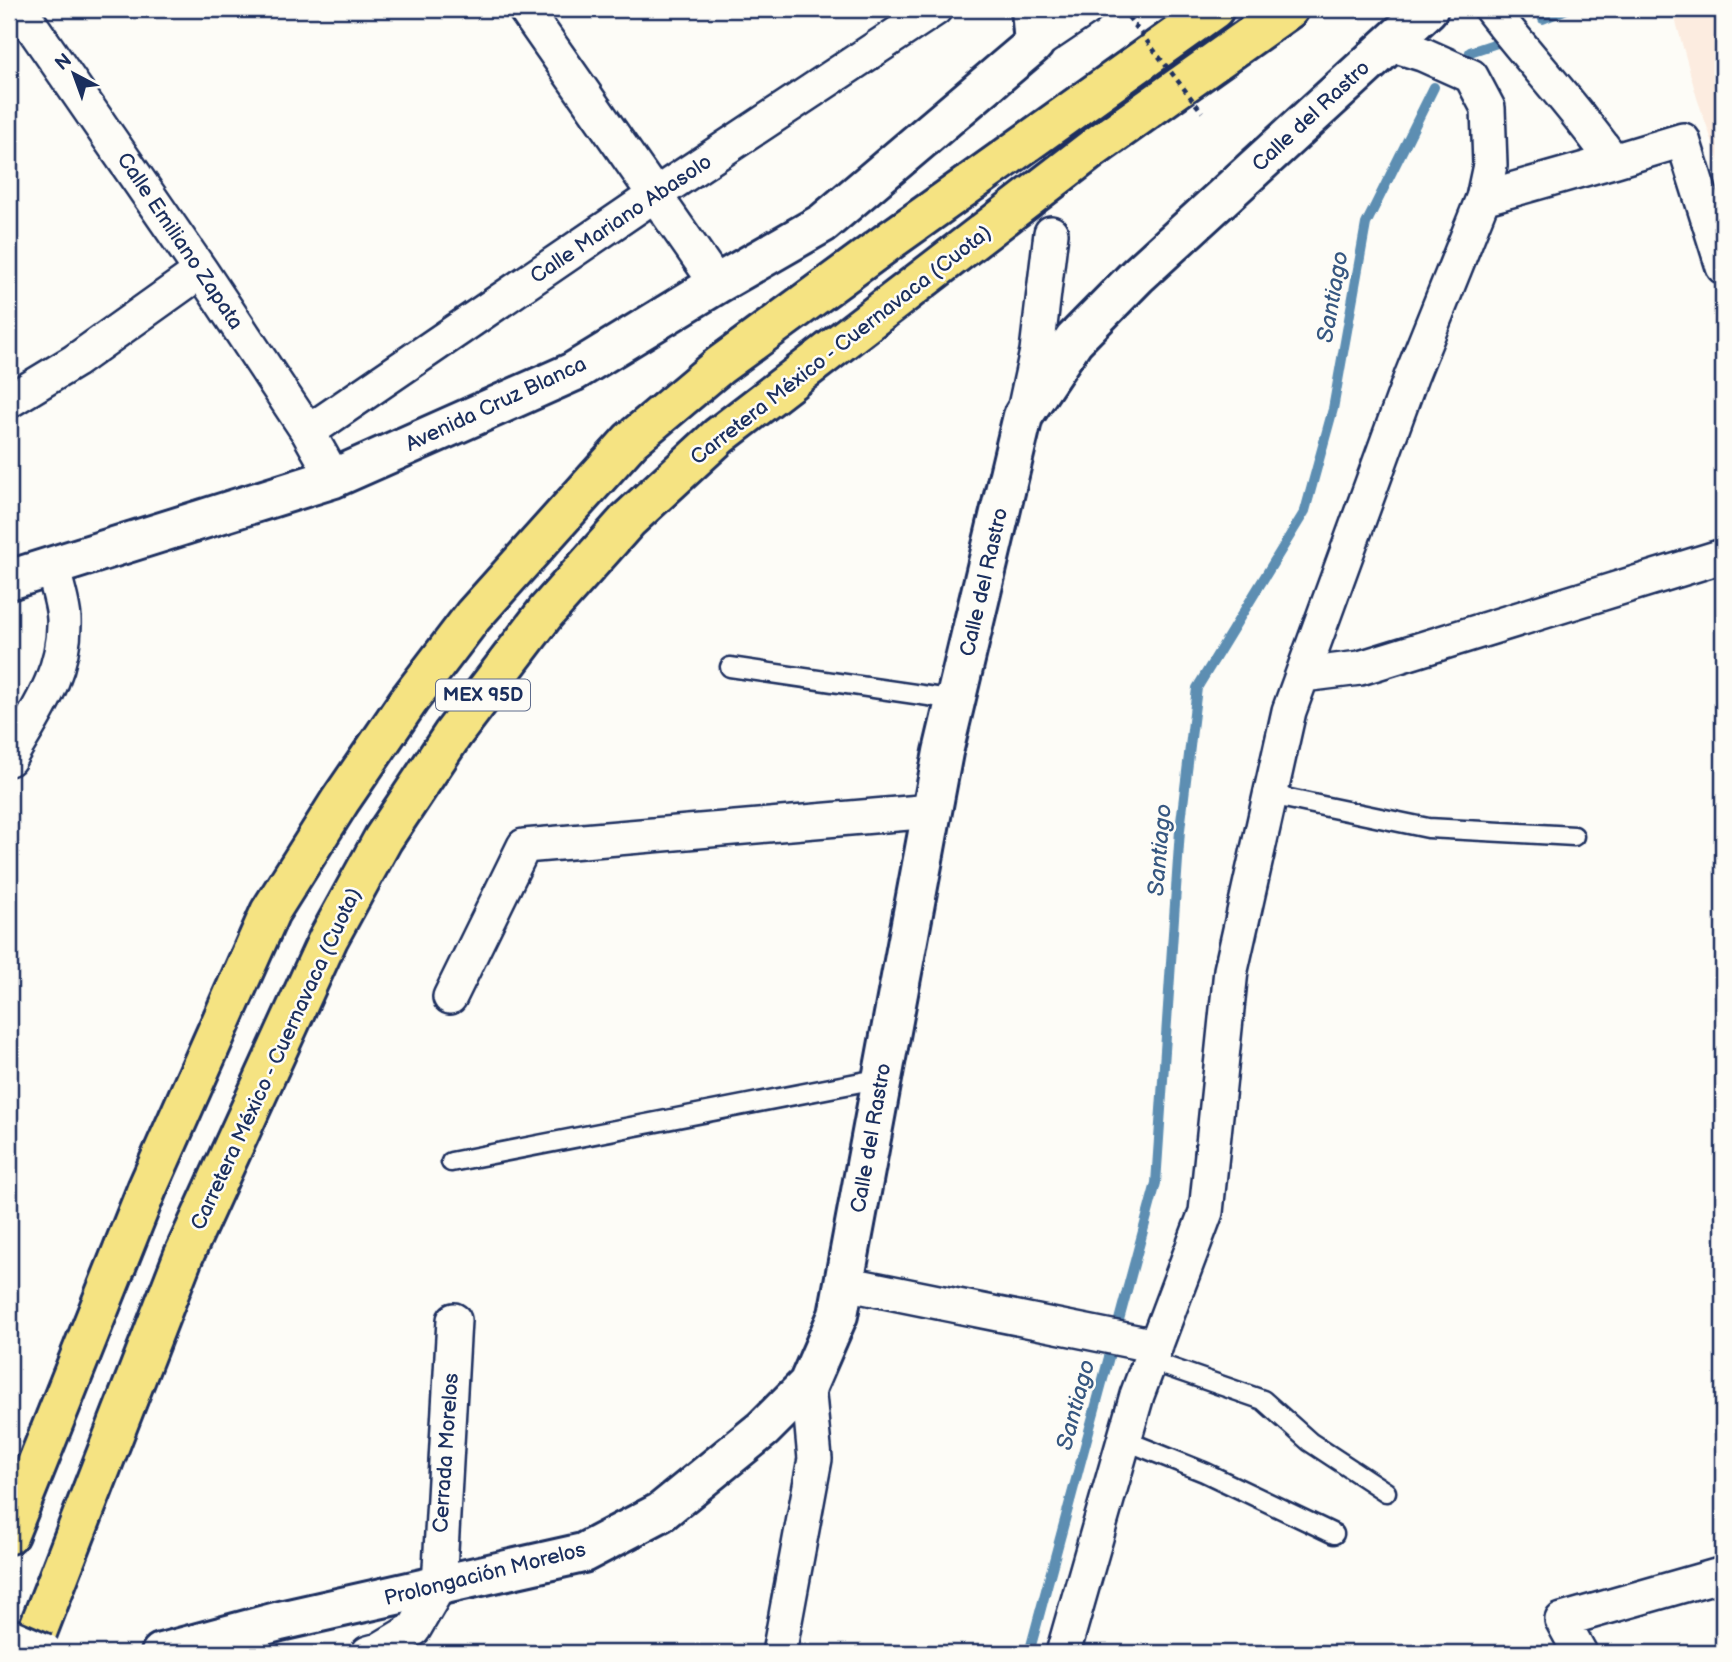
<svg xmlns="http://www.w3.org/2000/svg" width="1732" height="1662" viewBox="0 0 1732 1662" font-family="'Balsamiq Sans',sans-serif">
  <rect width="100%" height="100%" fill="#fdfcf7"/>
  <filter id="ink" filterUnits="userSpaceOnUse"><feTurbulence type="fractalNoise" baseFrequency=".0143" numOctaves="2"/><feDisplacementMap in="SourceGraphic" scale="14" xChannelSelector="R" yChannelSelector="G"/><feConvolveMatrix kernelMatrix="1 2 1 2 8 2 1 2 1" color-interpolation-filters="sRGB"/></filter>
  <g filter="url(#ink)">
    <path fill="#fcece0" d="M1678,9H1723V172L1697,98L1676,22Z"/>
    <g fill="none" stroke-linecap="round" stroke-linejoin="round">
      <path stroke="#5d8eb2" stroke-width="10" d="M1543,19L1567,9
        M1470,52L1497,43
        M1029,1653L1156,1183L1180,830L1197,688L1305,511L1333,409L1366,224L1434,87"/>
      <g stroke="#1b2f5e" stroke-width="23">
        <path id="lane" d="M730,667L956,700
          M1270,795L1428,828L1574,836
          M451,1162L882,1078
          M1151,1361L1263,1400L1310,1442L1386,1492
          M1124,1440L1204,1472L1334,1534"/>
      </g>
      <g stroke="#1b2f5e" stroke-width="38">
        <path id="street" d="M20,9L201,271L308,432L334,478
          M525,9L717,284
          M1491,9C1531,61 1576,108 1613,161L1683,140L1723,267
          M1034,44L1086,9
          M1483,198L1613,161
          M9,401L75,361L201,271
          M1024,411L1037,351L1051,233
          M308,432L656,194L935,9
          M1303,675L1360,668L1723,556
          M9,759C35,714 66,673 64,619C63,602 56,583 52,566
          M450,997L524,846L932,811
          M844,1283L1156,1346
          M368,1653L379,1650L414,1629L439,1586L454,1320
          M779,1653L815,1459L808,1384
          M1063,1653L1137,1395L1206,1212L1231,970L1289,711L1411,377L1483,198L1490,165L1488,108L1471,76L1422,54L1390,44
          M1580,1653L1562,1620L1723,1574"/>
      </g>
      <g stroke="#1b2f5e" stroke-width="44">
        <path id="secondary" d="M9,580L334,478L573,372L717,284L823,223L1034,44L1031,9
          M161,1653L280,1621L583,1553L661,1512L763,1429L808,1384L838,1315L943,752L1023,416L1074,340L1138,275L1428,9"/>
      </g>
      <g stroke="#1b2f5e" stroke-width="44">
        <path id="highway" d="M9,1534L147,1189L270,912L340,801L409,700L473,616L631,440L719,366L892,239L1214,9
          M29,1653L183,1257L328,939L383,839L453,734L546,612L628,520L719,436L1092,149L1289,9"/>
      </g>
      <use href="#lane" stroke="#fdfcf7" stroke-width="18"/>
      <use href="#street" stroke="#fdfcf7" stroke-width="33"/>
      <use href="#secondary" stroke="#fdfcf7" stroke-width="38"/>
      <use href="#highway" stroke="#f5e382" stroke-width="38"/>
      <g stroke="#1b2f5e" stroke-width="44" stroke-linecap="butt">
        <path id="secondary-bridge" d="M9,1638L44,1653"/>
      </g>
      <path stroke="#1b2f5e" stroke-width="4.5" stroke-dasharray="5 5" stroke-linecap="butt" d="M1122,9L1202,112"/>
      <use href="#secondary-bridge" stroke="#fdfcf7" stroke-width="38"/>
    </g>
  </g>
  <g text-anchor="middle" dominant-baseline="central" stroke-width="5" stroke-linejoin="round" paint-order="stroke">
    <rect fill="#fdfcf7" stroke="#5f6c8c" stroke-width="2" x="436" y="679.5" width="94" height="31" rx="5"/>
    <g font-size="19" font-weight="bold" fill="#1b2f5e">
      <text x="483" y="695">MEX 95D</text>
    </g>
    <g font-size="21" fill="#1b2f5e" stroke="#fdfcf7">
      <text transform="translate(1311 116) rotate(-43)">Calle del Rastro</text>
      <text transform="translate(621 219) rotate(-34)">Calle Mariano Abasolo</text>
      <text transform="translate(180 241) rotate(56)">Calle Emiliano Zapata</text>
      <text transform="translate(841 345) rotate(-38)">Carretera México - Cuernavaca (Cuota)</text>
      <text transform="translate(496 404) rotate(-25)">Avenida Cruz Blanca</text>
      <text transform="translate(984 582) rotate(-77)">Calle del Rastro</text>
      <text transform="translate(276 1059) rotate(-65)">Carretera México - Cuernavaca (Cuota)</text>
      <text transform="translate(871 1138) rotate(-80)">Calle del Rastro</text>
      <text transform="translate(446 1453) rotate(-86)">Cerrada Morelos</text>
      <text transform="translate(485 1574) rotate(-14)">Prolongación Morelos</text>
    </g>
    <g font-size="23" font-style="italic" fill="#365781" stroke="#fdfcf7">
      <text transform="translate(1333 297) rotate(-80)">Santiago</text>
      <text transform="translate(1160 850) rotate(-85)">Santiago</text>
      <text transform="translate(1076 1405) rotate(-75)">Santiago</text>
    </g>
  </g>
  <rect width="1732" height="1662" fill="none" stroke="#fdfcf7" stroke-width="35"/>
  <rect x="18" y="18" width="1697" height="1627" fill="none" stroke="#1b2f5e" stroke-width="2.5" filter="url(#ink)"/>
  <g transform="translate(74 74) rotate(319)" stroke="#fdfcf7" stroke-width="5" paint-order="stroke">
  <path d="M0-5L12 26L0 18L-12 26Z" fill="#1b2f5e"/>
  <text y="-10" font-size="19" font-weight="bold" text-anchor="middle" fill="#1b2f5e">N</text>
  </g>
</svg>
